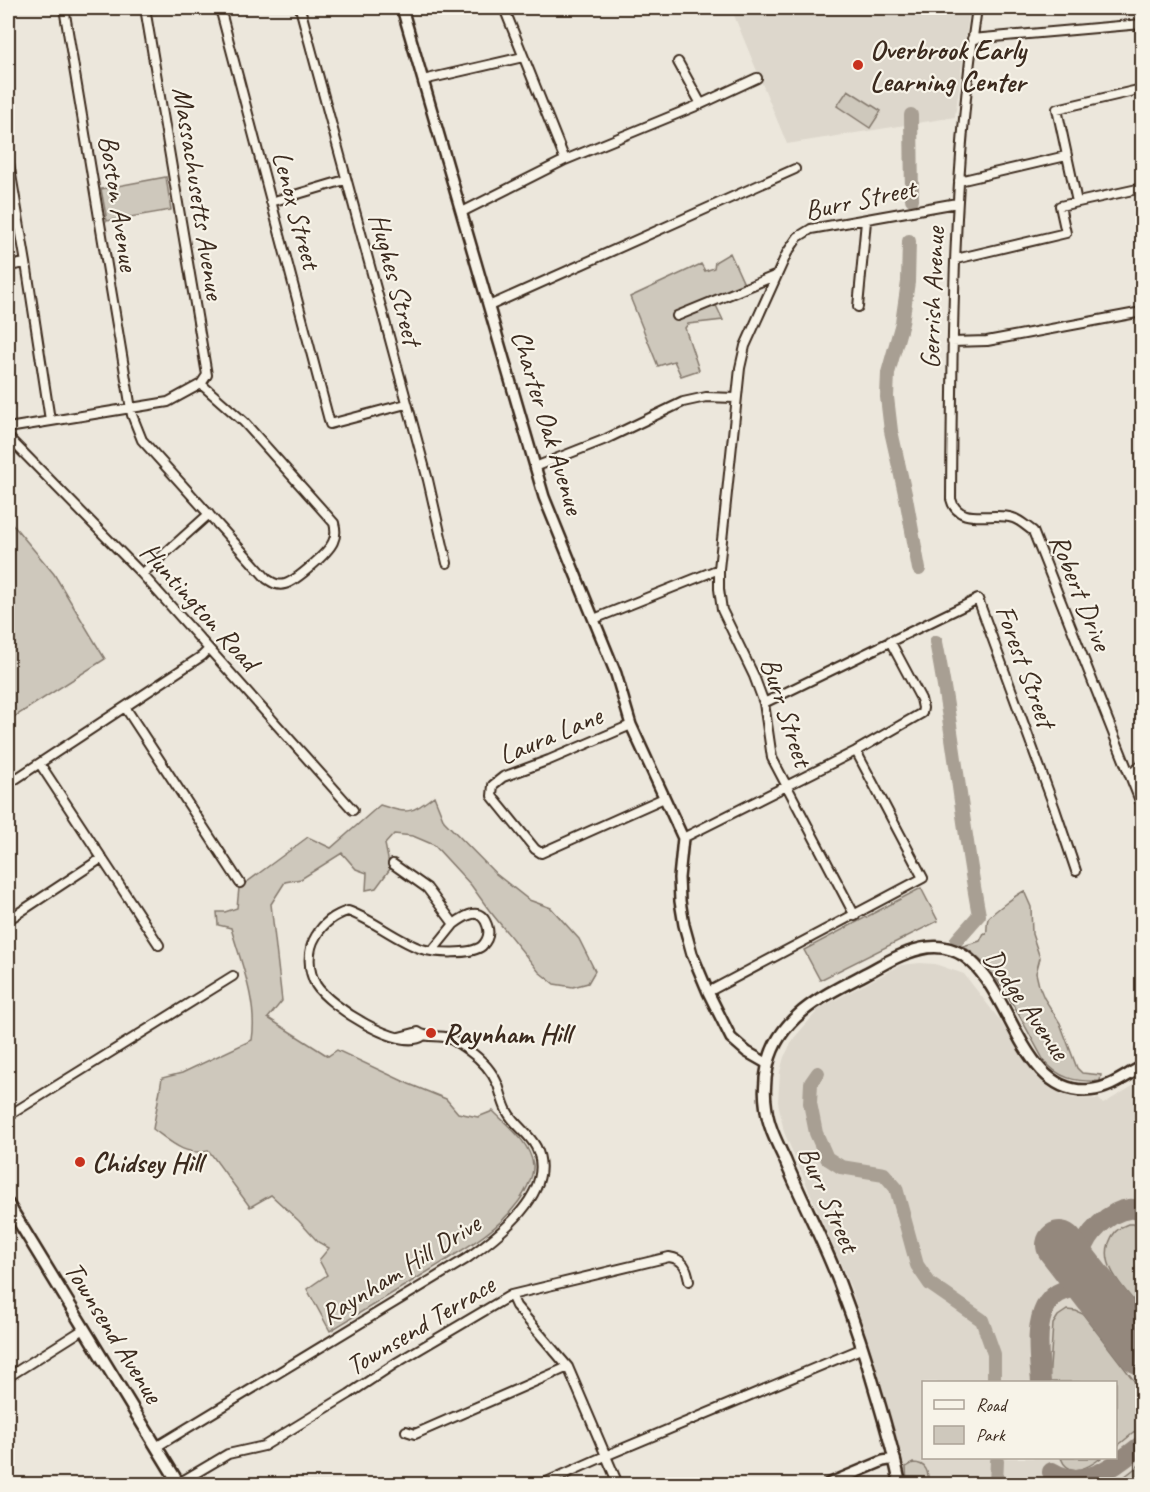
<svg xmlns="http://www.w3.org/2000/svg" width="1150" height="1492" viewBox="0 0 1150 1492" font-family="Caveat,sans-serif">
  <rect width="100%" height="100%" fill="#ece7dc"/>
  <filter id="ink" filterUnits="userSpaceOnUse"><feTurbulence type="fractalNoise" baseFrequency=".0167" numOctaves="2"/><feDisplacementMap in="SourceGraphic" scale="12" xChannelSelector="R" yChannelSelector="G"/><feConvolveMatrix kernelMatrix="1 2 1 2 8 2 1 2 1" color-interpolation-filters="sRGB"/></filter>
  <g filter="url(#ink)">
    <path fill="#ddd7cc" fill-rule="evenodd" d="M731,8H854L969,14L955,117L787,144Z
      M920,963L935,964L964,974L999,1019L1035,1075L1051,1089L1072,1098L1099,1099L1103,1104L1141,1081L1142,1084V1484H907L893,1424L851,1288L784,1132L778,1102L780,1072L784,1057L794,1038L820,1008L901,965ZM924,1382H1116V1458H924Z"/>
    <path fill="#cec8bc" stroke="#84796d" stroke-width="1.5" d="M848,90L881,111L870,128L837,106Z
      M166,177L171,210L107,221L101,189Z
      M730,253L744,284L713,299L723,320L688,324L685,328L699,370L681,376L674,361L658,366L630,297L701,264L705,271L714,268L715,262Z
      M8,519L54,574L105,659L8,721Z
      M434,796L444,821L496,874L529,900L551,908L579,939L595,971L588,983L573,987L554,984L539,972L489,910L471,885L434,845L413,836L394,834L385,844L390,869L376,888L366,890L367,873L356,869L342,853L301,879L285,882L271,904L282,1001L268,1018L328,1056L337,1050L409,1084L446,1099L458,1113L478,1117L493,1111C508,1126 530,1142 533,1165C534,1177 523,1197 515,1206C495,1233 460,1251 432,1269C398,1290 364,1310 330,1331L307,1289L327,1275L319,1260L329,1248L318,1242L299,1221L271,1195L250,1207L209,1151C185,1156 172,1143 153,1129L162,1078L182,1073L252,1040C258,1003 241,963 231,928L218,925L217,912H225L237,908L239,888L308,837L331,848L380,805C409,814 410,814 434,796Z
      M921,888L938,921L820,980L804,950Z
      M1024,891L1031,907L1032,934L1040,958L1036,973L1039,986L1044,998L1060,1023L1077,1068L1082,1073L1101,1075L1100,1081C1076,1082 1058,1079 1043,1059C1022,1022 999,969 963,946L980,941L984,933L986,934C988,929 986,924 988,919C989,915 1019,893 1024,891Z
      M1128,1224H1136L1142,1229V1311C1128,1292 1100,1268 1109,1243C1112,1234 1119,1227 1128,1224Z
      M1067,1310L1076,1311L1083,1314L1142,1391V1426L1116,1447V1382H1049L1053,1324L1058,1316Z
      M1061,1458H1101C1089,1467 1069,1479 1061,1458Z
      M913,1463C927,1463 928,1472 929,1484H907L906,1467Z
      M1142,1463V1484H1115Z"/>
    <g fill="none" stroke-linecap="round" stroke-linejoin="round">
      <path stroke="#a89f93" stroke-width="14" d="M911,115L912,199
        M909,241L908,282L902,323L888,373L887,397L891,431L906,498L919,569
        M936,642C954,733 962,825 979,915L957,940
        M818,1073L811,1083L810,1103L816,1133L827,1158L841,1167L884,1174L896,1188L917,1265L930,1284L982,1320L994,1354V1380
        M996,1484L997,1461"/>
      <path stroke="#94887d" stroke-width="20" d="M1087,1280C1084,1271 1081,1263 1082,1253C1086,1234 1109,1211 1129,1209C1133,1208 1138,1210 1142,1211
        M1041,1382C1039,1355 1030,1304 1063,1291C1069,1288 1076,1287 1082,1289C1088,1290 1094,1294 1099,1296
        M1052,1472C1085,1492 1115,1465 1142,1445"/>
      <path stroke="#94887d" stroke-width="48" d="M1060,1245L1142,1351"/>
      <g stroke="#3b2a1e" stroke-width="12">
        <path id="minor" d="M64,8L132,415L142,440L267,579C273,583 278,586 285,584C296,581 328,553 333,542C336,536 336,530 334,523L244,422L201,384
          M145,8L207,375L201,384
          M220,8L330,424L406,404
          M300,8L428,480L447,563
          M504,8L565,160
          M977,8C953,170 952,335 951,499C958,527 993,511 1013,518C1020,520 1027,527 1033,531L1142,806
          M972,39L1142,24
          M678,62L701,104
          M423,80L523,57
          M8,157L26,263L50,420
          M959,181L1066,156
          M271,202L345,180
          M1077,202L1057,109L1142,89
          M462,212L565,160L701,104L757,78
          M956,259L1066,233L1060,206L1142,188
          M8,266L26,263
          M489,306L795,169
          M858,307L866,221
          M677,316L777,275
          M952,342L987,341L1142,312
          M8,428L168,402L201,384
          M8,437L142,574L353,810
          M535,467L606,439L683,402L706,397L735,398
          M142,574L209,514
          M594,619L719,569
          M764,703L978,599L1055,809L1076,871
          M125,707L240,883
          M631,725L549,760L503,777L493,785L492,796L535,849L541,853L664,798
          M40,764L159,945
          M1131,774L1142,764
          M8,784L202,656L209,649
          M683,838L856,751L922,713L923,708L921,699L890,641
          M393,864L427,888L454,924C466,915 480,906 487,925C490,933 488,940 482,946C471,955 435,953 422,949C397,941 374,920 348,911C334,915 323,924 316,936C307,950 308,971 316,985C329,1006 401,1052 423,1036
          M855,916L772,758L764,703L754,676L722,610L719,589V569L740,368L745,346L787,253L798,237L811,229L957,203
          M8,920L102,858
          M433,950L454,924
          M708,992L923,878L856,751
          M8,1116L233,976
          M511,1295L516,1306L568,1367L618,1484
          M8,1377L84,1329
          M406,1431L415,1434L568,1367
          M156,1447L466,1259C497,1237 558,1192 536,1147C529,1133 514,1125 507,1111C503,1103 501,1094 498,1085C492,1071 481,1059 468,1050C462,1046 455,1041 449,1038C438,1034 427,1039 418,1032L399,1037
          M179,1483L228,1454L264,1446L349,1394L396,1363L511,1295L669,1257C683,1259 687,1267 689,1281
          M542,1484L605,1456L863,1348"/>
      </g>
      <g stroke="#3b2a1e" stroke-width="14">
        <path id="tertiary" d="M402,8L544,497L616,674L631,725L683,838L679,878L680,901L684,925L692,954L708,992L731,1038L747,1052L768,1064
          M828,1484L883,1461L895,1459"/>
      </g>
      <g stroke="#3b2a1e" stroke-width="15">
        <path id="secondary" d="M8,1204L179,1484
          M900,1484C894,1453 885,1423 876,1393C866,1358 855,1324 842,1290C826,1245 803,1204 785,1160C777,1143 768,1126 766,1107C764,1094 765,1077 768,1064C779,1016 825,995 865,974C879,967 892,958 907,953C1012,911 1000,1100 1091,1090C1111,1088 1126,1075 1142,1067"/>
      </g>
      <use href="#minor" stroke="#f7f3e8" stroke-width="8"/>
      <use href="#tertiary" stroke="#f7f3e8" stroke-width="9"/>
      <use href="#secondary" stroke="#f7f3e8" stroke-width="10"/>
    </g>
  </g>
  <g fill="#c8321e" stroke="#f7f3e8" stroke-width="2">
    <circle cx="858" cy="65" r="6"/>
    <circle cx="431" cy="1033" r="6"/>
    <circle cx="80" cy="1162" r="6"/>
  </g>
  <g text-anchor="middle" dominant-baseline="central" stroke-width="4.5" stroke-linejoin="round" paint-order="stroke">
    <g font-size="28" font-weight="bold" fill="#3b2a1e" stroke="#f7f3e8" text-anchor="start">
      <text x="870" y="49">Overbrook Early<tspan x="870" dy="32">Learning Center</tspan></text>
      <text x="443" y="1033">Raynham Hill</text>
      <text x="92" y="1162">Chidsey Hill</text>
    </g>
    <g font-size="28" fill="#3b2a1e" stroke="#f7f3e8">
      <text transform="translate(199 193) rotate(81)">Massachusetts Avenue</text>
      <text transform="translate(860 199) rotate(-12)">Burr Street</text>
      <text transform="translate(119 203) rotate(81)">Boston Avenue</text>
      <text transform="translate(297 210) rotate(75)">Lenox Street</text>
      <text transform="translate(396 279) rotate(75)">Hughes Street</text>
      <text transform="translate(932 298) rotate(-88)">Gerrish Avenue</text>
      <text transform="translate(548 422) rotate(73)">Charter Oak Avenue</text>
      <text transform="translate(1081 592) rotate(68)">Robert Drive</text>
      <text transform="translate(200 606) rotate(48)">Huntington Road</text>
      <text transform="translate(1026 666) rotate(70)">Forest Street</text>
      <text transform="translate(787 712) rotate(72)">Burr Street</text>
      <text transform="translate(550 735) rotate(-23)">Laura Lane</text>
      <text transform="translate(1027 1004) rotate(55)">Dodge Avenue</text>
      <text transform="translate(829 1199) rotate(66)">Burr Street</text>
      <text transform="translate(400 1269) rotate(-32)">Raynham Hill Drive</text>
      <text transform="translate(420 1325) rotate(-31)">Townsend Terrace</text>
      <text transform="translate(114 1332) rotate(58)">Townsend Avenue</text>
    </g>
  </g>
  <rect width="1150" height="1492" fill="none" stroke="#f7f3e8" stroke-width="30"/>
  <rect x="15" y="15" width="1120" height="1462" fill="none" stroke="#3b2a1e" stroke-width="2" filter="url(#ink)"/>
  <rect x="922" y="1381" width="195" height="78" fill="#f7f3e8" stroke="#aca397" stroke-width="1.5"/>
  <rect x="934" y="1400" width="30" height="9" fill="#f7f3e8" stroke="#aca397" stroke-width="1.5"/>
  <text x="976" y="1411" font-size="18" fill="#3b2a1e">Road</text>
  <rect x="934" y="1426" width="30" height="18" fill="#cec8bc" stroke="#aca397" stroke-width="1.5"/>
  <text x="976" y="1441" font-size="18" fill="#3b2a1e">Park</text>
</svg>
